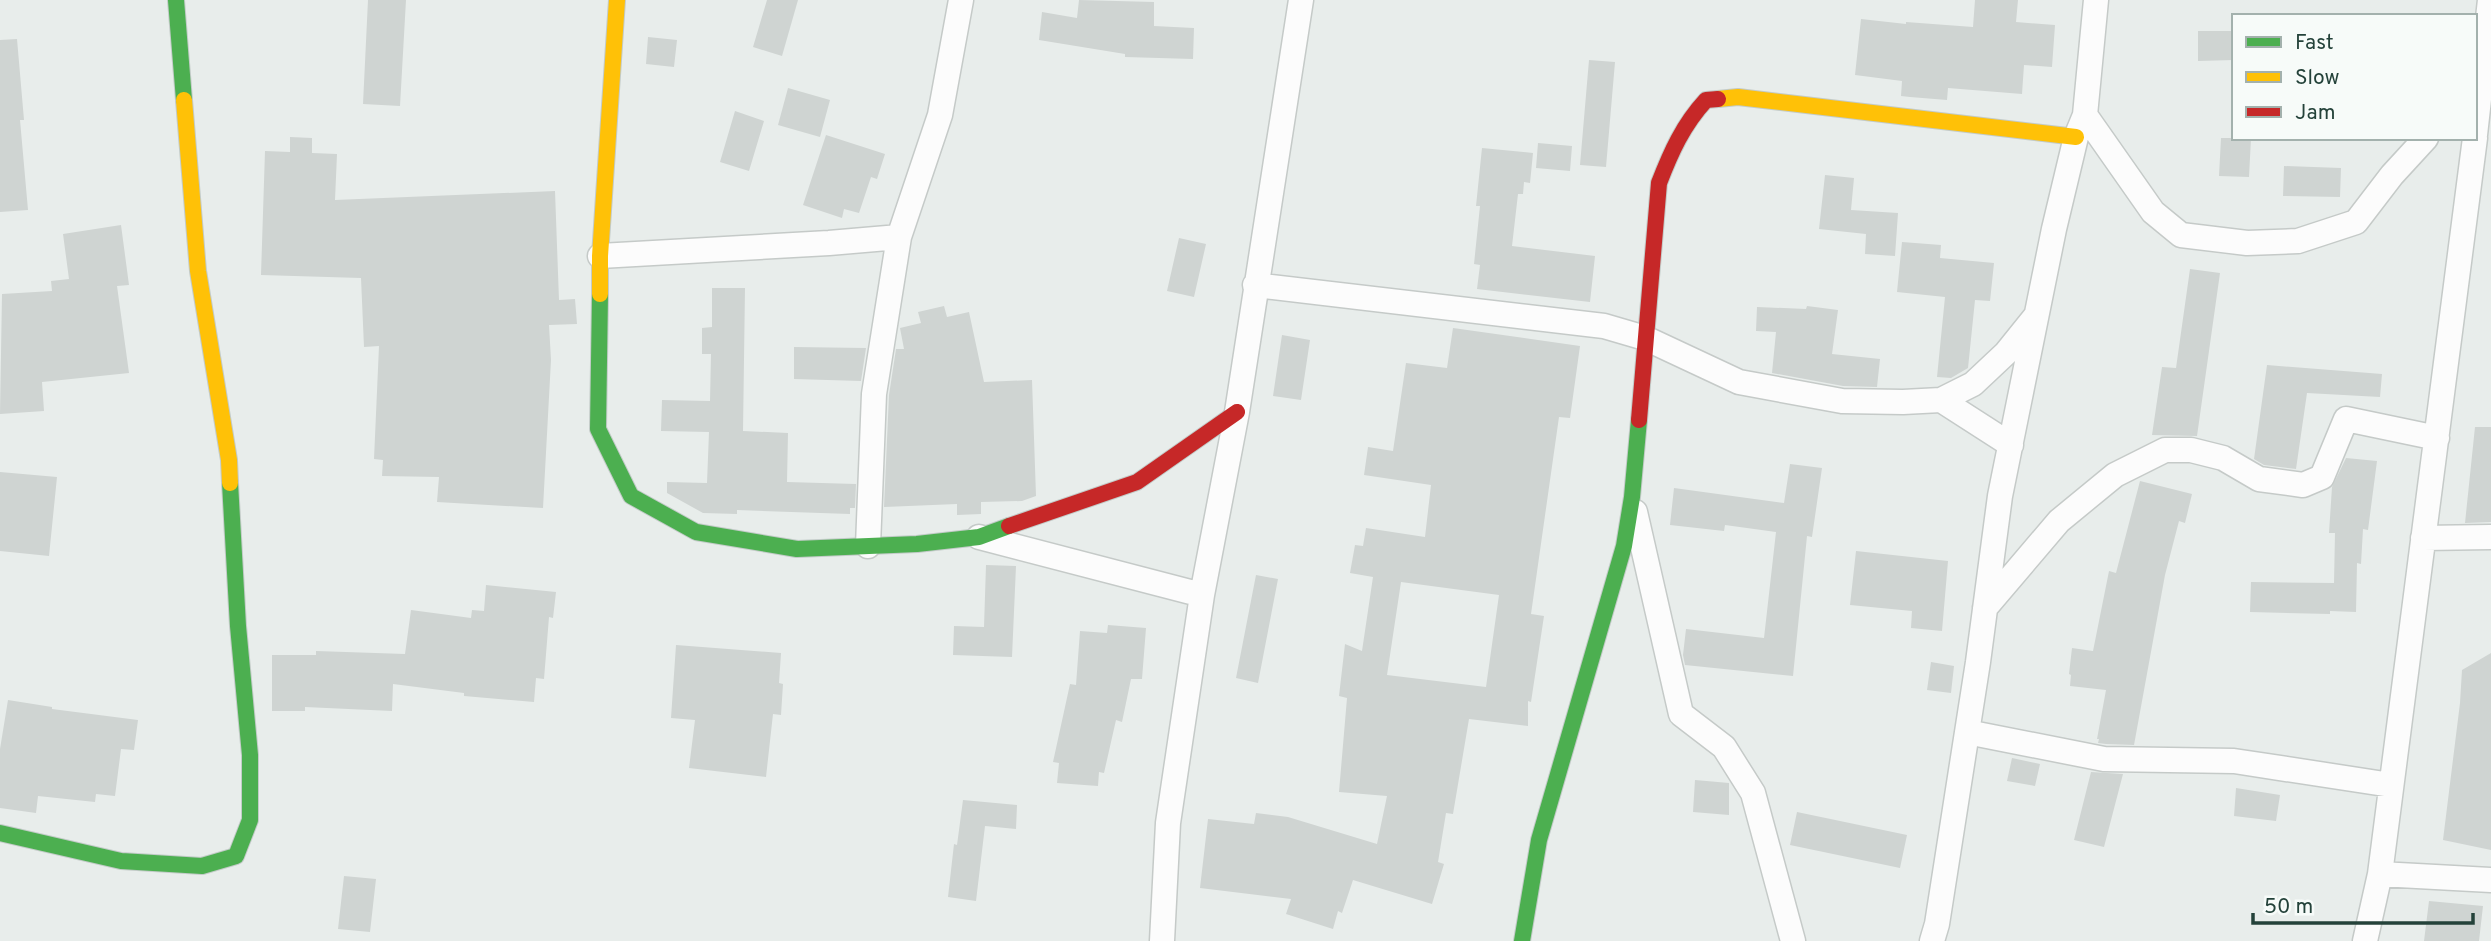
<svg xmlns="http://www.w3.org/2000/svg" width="2491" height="941" viewBox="0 0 2491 941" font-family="Overpass,sans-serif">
  <rect width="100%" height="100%" fill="#e8edeb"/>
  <path fill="#cfd4d2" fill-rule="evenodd" d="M368,0H406L400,106L363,104Z
    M767,0H798L782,56L753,47Z
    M1079,0L1154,2V26L1194,28L1193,59L1125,57V54L1039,40L1042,12L1077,18Z
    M1975,0H2018L2016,22L2055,25L2052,67L2024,65L2022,94L1948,88L1947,100L1910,97L1901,96L1902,81L1855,75L1861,19L1906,24V22L1973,27Z
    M2198,31H2234V60L2198,61Z
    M648,37L677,40L674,67L646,64Z
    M17,39L24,120H20L28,210L0,212V40Z
    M1589,60L1615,62L1606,167L1580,165Z
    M788,88L830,100L820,137L778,125Z
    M735,111L764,121L749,171L720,162Z
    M826,135L885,154L877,179L871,177L859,213L844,209L842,218L803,205Z
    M290,137L312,138V153L337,154L335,200L555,191L559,300L575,299L577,324L549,325L551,360L543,508L437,502L439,477L382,476L383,460L374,459L379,346L364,347L361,278L261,275L265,151L290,152Z
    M2221,138H2251L2249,177L2219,176Z
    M1538,143L1572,146L1570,171L1536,168Z
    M1482,148L1533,153L1530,183L1524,182L1523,194H1518L1512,246L1595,256L1590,302L1477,289L1480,265L1474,264L1480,206H1476Z
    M2284,166L2341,168L2340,197L2283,196Z
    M1825,175L1854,178L1851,210L1898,213L1895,256L1865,254L1866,234L1819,229Z
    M121,225L129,285L117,286L129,373L42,382L44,411L0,414L2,294L52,291L51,281L69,279L63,234Z
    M1179,238L1206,244L1194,297L1167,291Z
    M1902,242L1941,245L1940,258L1994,263L1990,301L1975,300L1968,368L1951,378L1937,377L1945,297L1897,292Z
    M2190,269L2220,273L2197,436L2152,435L2162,367L2176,368Z
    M712,288H745L743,431L788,433L787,482L856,484L855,508H850V514L737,510V514L703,513L667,493V482L707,483L709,432L661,431L662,400L710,401L711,354H702V328L712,327Z
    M944,306L947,317L969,312L984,382L1032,380L1036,496L1022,501L981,502V514L957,515V504L884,507L889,395L896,349H904L900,328L921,323L918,312Z
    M1807,306L1838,310L1832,354L1880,359L1877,387L1843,386L1772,373L1776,332L1756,331L1757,307L1806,309Z
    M1453,328L1580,346L1570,418L1559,417L1531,614L1544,616L1531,702L1528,701V726L1469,719L1453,814L1446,813L1438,862L1444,864L1432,904L1353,880L1342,913L1338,911L1333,929L1286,914L1291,899L1200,888L1208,819L1254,824L1256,813L1288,817L1377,844L1387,796L1339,792L1347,698L1339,696L1345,644L1362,651L1373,577L1350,573L1355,545L1363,546L1366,528L1425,537L1431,485L1364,475L1368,447L1393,451L1406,363L1447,368ZM1401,582L1499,595L1486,687L1387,675Z
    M1282,335L1310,340L1301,400L1273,396Z
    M794,347L866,348L861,381L794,379Z
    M2267,365L2382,374L2380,397L2307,393L2296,469L2264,465L2254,459Z
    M2475,427H2491V522L2465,523Z
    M2346,458L2377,461L2368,530L2363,529L2361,564L2357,563L2356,612L2330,611V614L2250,612L2251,582L2334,583L2335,533H2329L2332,487Z
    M1790,464L1822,468L1812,537L1807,536L1793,676L1685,665L1683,655L1686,629L1764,638L1776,532L1725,525L1724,531L1670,525L1674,488L1784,503Z
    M0,472L57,477L49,556L0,551Z
    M2140,481L2192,494L2185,523L2179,521L2165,575L2134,745L2106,744L2098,743L2099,739H2097L2106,690L2070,686L2071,675L2069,674L2072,648L2093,651L2109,571L2116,573Z
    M1856,551L1948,561L1942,631L1911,628L1912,611L1850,605Z
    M986,565L1016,566L1012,657L953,655L954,626L984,627Z
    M1256,575L1278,579L1258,683L1236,678Z
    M486,585L556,592L553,618L549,617L544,679L536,678L534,702L464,696V693L393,684L392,711L305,707V711H272V655H316V651L405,654L411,610L471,618L472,610L484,611Z
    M1108,625L1146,628L1142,679H1131L1122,722L1116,720L1104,773L1099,772L1098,786L1057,783L1059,763L1053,762L1070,684L1076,685L1080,631L1107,633Z
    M676,645L781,653L779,683L783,684L781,715L773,714L766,777L689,768L695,720L671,718Z
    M2491,653V850L2443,840L2460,703L2462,670Z
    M1931,662L1954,666L1951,693L1927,690Z
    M8,700L52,707V709L138,720L134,750L121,749L115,796L96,794L95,802L38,796L36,813L0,808V749Z
    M2012,758L2040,764L2035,786L2007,781Z
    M2091,772L2123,774L2104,847L2074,840Z
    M1695,780L1729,783V815L1693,812Z
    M2236,788L2280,795L2276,821L2234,816Z
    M963,800L1017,805L1016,829L985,826L976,901L948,897L954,844L957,845Z
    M1797,812L1907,835L1900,868L1790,845Z
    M344,876L376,879L370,932L338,929Z
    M2429,901L2483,906L2479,941H2424Z"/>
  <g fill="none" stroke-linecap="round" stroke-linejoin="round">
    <g stroke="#c5cac8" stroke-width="27">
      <path id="street" d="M2085,115L2153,212L2181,235L2247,243L2298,241L2356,222L2392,175L2426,138
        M2475,135L2490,0
        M600,256L829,243L899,237L940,115L961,0
        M1255,285L1604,326L1645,338L1739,382L1842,401L1903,402L1941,400L1973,384L2006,353L2035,317
        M1941,400L2011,445
        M1635,512L1681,714L1724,747L1753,793L1793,941
        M979,537L1202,595
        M2423,538L2491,537
        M868,546L874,394L899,237
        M1985,608L2059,521L2115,475L2165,450H2191L2223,458L2259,479L2303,485L2322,477L2346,419L2437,438
        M1967,732L2104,759L2234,761L2391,785
        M2380,874L2491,880
        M1162,941L1168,823L1202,595L1237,412L1301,0
        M1932,941L1937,924L1978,662L2000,496L2054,229L2076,137L2085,115L2096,0
        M2365,941L2380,874L2475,138"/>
    </g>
    <g stroke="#c3cbc8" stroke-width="18">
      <path id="fast" d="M176,0L184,100
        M600,294L598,429L631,496L696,532L797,549L917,544L979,537L1009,526
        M0,833L121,861L202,866L236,856L250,820V755L238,626L230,483
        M1522,941L1539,840L1624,546L1632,497L1639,420"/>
    </g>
    <g stroke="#c3cbc8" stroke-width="18">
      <path id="slow" d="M1718,99L1738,97L2076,137
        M184,100L198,271L229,460L230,483
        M600,294V256L617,0"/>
    </g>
    <g stroke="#c3cbc8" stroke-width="18">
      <path id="jam" d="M1639,420L1659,183C1671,152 1683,125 1706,100L1718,99
        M1009,526L1137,482L1237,412"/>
    </g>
    <use href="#street" stroke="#fcfcfc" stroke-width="24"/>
    <use href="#fast" stroke="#4caf50" stroke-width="16"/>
    <use href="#slow" stroke="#ffc107" stroke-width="16"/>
    <use href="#jam" stroke="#c62828" stroke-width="16"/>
  </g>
  <rect x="2232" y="14" width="245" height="126" fill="#f7fbf9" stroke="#a3b1ad" stroke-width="2"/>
  <rect x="2246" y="37" width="35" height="10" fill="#4caf50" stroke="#a3b1ad" stroke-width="2"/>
  <text x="2295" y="49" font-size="21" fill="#24423a">Fast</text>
  <rect x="2246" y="72" width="35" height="10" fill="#ffc107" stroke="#a3b1ad" stroke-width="2"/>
  <text x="2295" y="84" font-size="21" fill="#24423a">Slow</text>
  <rect x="2246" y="107" width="35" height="10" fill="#c62828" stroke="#a3b1ad" stroke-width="2"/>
  <text x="2295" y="119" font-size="21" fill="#24423a">Jam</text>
  <path d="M2253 913v10h220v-10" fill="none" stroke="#24423a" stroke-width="3.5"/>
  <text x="2264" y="913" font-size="21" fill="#24423a" stroke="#f7fbf9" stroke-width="5" paint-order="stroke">50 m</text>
</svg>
